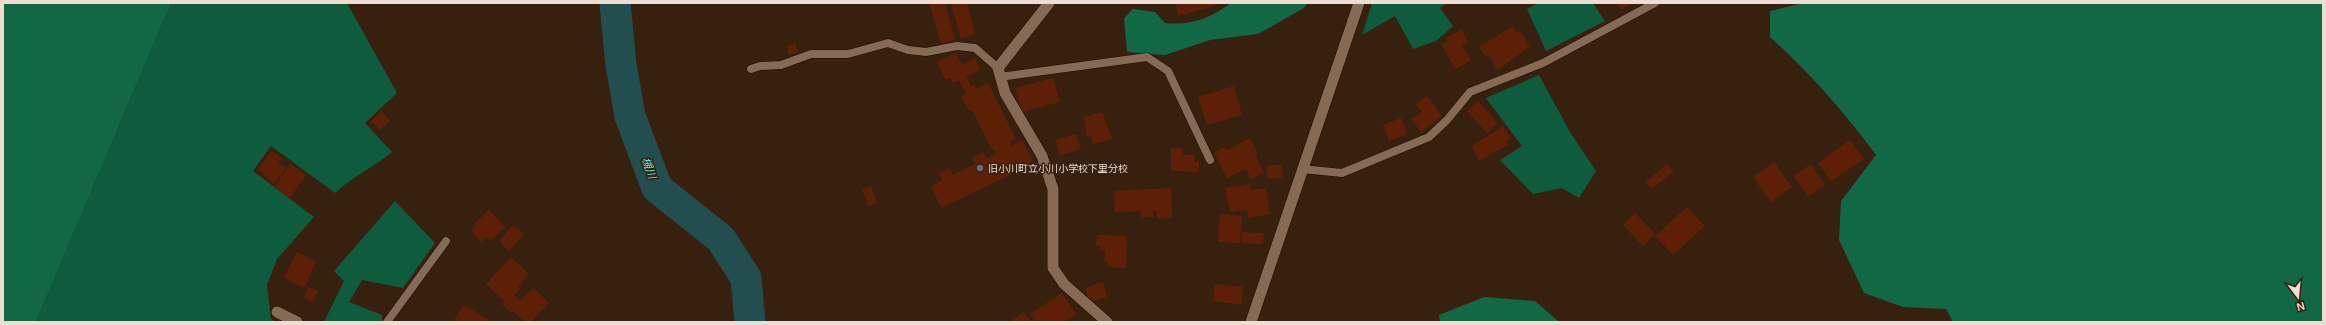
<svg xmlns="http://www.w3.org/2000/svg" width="2326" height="325" viewBox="0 0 2326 325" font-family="Arial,'Noto Sans JP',sans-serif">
  <rect width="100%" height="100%" fill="#37210e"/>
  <path fill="#0f5b3d" d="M171,3H347L397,93L365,123L392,152C374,167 352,177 335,193L271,146L253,171L314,217L277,259L267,285L271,319L276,322H36Z
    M1372,3H1447L1440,8L1453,26L1436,41L1413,49L1395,16L1362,35Z
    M1538,3H1593L1605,21L1546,51L1527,9Z
    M1539,75L1570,132L1596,171L1579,198L1562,188L1533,194L1500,160L1522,146L1486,98Z
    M395,201L435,243L403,288L362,280L349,302L382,315V322H324L344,281L334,271Z"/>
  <path fill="#126745" d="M3,3H171L36,322H3Z
    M1231,3H1307L1304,8L1258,34L1210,40L1165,55L1127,52L1124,18L1133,9L1155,12L1165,23C1190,26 1211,18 1231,3Z
    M1804,3H2323V322H1953L1946,309L1903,307L1864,293L1839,240L1841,201L1876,155C1844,112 1810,73 1770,37V11Z
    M1484,297L1535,301L1559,322H1440L1439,315Z"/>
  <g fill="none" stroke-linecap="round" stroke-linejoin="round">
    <path stroke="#234e50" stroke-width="31" d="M615,3L621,65L630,116L657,188L721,239L746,278L750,322"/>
  </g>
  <path fill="#5d2007" d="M929,3H945L955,40L941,44Z
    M951,3H967L975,34L961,39Z
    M1175,3H1216L1217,5L1179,16Z
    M1617,3H1632L1621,10Z
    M1513,26L1517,33L1520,31L1530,46L1498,70L1488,55L1486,57L1479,47Z
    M1462,29L1468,42L1462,45L1471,60L1455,69L1441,44L1448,41L1446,38Z
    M795,43L798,52L789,55L787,46Z
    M956,53L962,65L975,58L980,70L966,76L971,86L975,84L977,89L988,83L1016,139L1010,142L1012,146L1022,140L1033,161L1019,168L1020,170L941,208L931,186L942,180L939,174L950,168L953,175L975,164L972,158L983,152L986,159L996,154L994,149L992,150L972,110L969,111L961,97L966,94L959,80L953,83L950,78L946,80L937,62Z
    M1053,78L1060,102L1022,112L1015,88Z
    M1234,86L1242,115L1207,125L1198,97Z
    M1427,96L1442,116L1421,132L1411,119L1422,112L1416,104Z
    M1478,101L1498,123L1487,133L1467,111Z
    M381,111L390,121L380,130L371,121Z
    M1102,112L1112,139L1093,144L1091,136L1087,137L1084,117Z
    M1401,118L1407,134L1389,141L1383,125Z
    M1503,126L1511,138L1506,141L1508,145L1479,161L1472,146Z
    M1076,134L1081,149L1060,155L1055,140Z
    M1250,138L1258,154L1255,155L1264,173L1251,179L1246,169L1227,178L1214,153L1225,147L1227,150Z
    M1850,140L1864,159L1831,181L1818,163Z
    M1171,148H1183V155H1195V162H1199V172L1171,171Z
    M272,151L282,158L278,163L286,168L274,184L258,169Z
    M1774,162L1792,187L1771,202L1753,177Z
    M290,164L306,175L290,198L274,187Z
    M1281,164L1283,177L1268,179L1266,166Z
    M1667,164L1674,171L1652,189L1646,182Z
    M1811,164L1825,185L1808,197L1794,176Z
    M1250,184L1251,190L1266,188L1270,214L1248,218L1247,210L1230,212L1225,188Z
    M871,186L877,203L868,206L862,189Z
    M1171,188L1172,218L1157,219V211H1153V217H1141V211L1115,212L1114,191Z
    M1687,207L1705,226L1673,255L1655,236Z
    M489,210L505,227L490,241L486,237L481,242L471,231L476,226L474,224Z
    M1635,213L1655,234L1643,246L1623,225Z
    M1220,214L1242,216L1240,243L1218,242Z
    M513,225L524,234L509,251L499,241Z
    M1242,232L1264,233L1263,244L1242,243Z
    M1097,235L1127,236L1126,269L1108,266V262H1105V251L1100,250V245H1096Z
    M297,252L316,262L304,288L284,278Z
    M511,257L529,274L518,287L520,289L514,295L520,301L533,288L549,303L531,322H525L513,311L511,313L502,304L505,302L486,284Z
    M1103,282L1107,297L1090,302L1085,288Z
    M1215,284L1243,287L1241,305L1213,301Z
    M308,287L318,291L313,302L304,298Z
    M1062,293L1076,314L1064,322H1035L1030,314Z
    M464,305L492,322H453Z
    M1024,312L1031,322H1010Z"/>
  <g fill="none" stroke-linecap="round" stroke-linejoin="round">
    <g stroke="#1e0900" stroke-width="9">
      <path id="service" d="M751,69L760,66L781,65L811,54H848L888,43L908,50L926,52L957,46L975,48L998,68
        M1000,77L1147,57L1168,71L1210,160
        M1302,169L1342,173L1429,137L1447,120L1470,92L1543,63L1655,3
        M387,322L446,241"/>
    </g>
    <g stroke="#1e0900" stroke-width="12">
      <path id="minor" d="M1049,3L998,68L1005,93L1042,156L1053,189V268L1064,284L1107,322
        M277,312L297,322
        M1251,322L1359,3"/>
    </g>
    <use href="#service" stroke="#856a55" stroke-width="8"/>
    <use href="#minor" stroke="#856a55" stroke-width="11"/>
  </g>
  <circle fill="#5c6f8a" stroke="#37210e" stroke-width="1.5" cx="980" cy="168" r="4"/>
  <g text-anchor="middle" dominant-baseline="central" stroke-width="3" stroke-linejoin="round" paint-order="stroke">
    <g font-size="10" fill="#edddd2" stroke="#37210e" text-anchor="start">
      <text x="988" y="168">旧小川町立小川小学校下里分校</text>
    </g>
    <g font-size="11" font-style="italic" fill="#5feaf1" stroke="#37210e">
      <text transform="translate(649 168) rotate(70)">槻川</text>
    </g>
  </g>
  <rect width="2326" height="325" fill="none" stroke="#edddd2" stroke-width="8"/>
  <g transform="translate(2298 297) rotate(164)" stroke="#37210e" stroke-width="3" paint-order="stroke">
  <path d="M0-3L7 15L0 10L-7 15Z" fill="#edddd2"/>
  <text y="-6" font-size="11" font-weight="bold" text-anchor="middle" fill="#edddd2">N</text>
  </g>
</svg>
